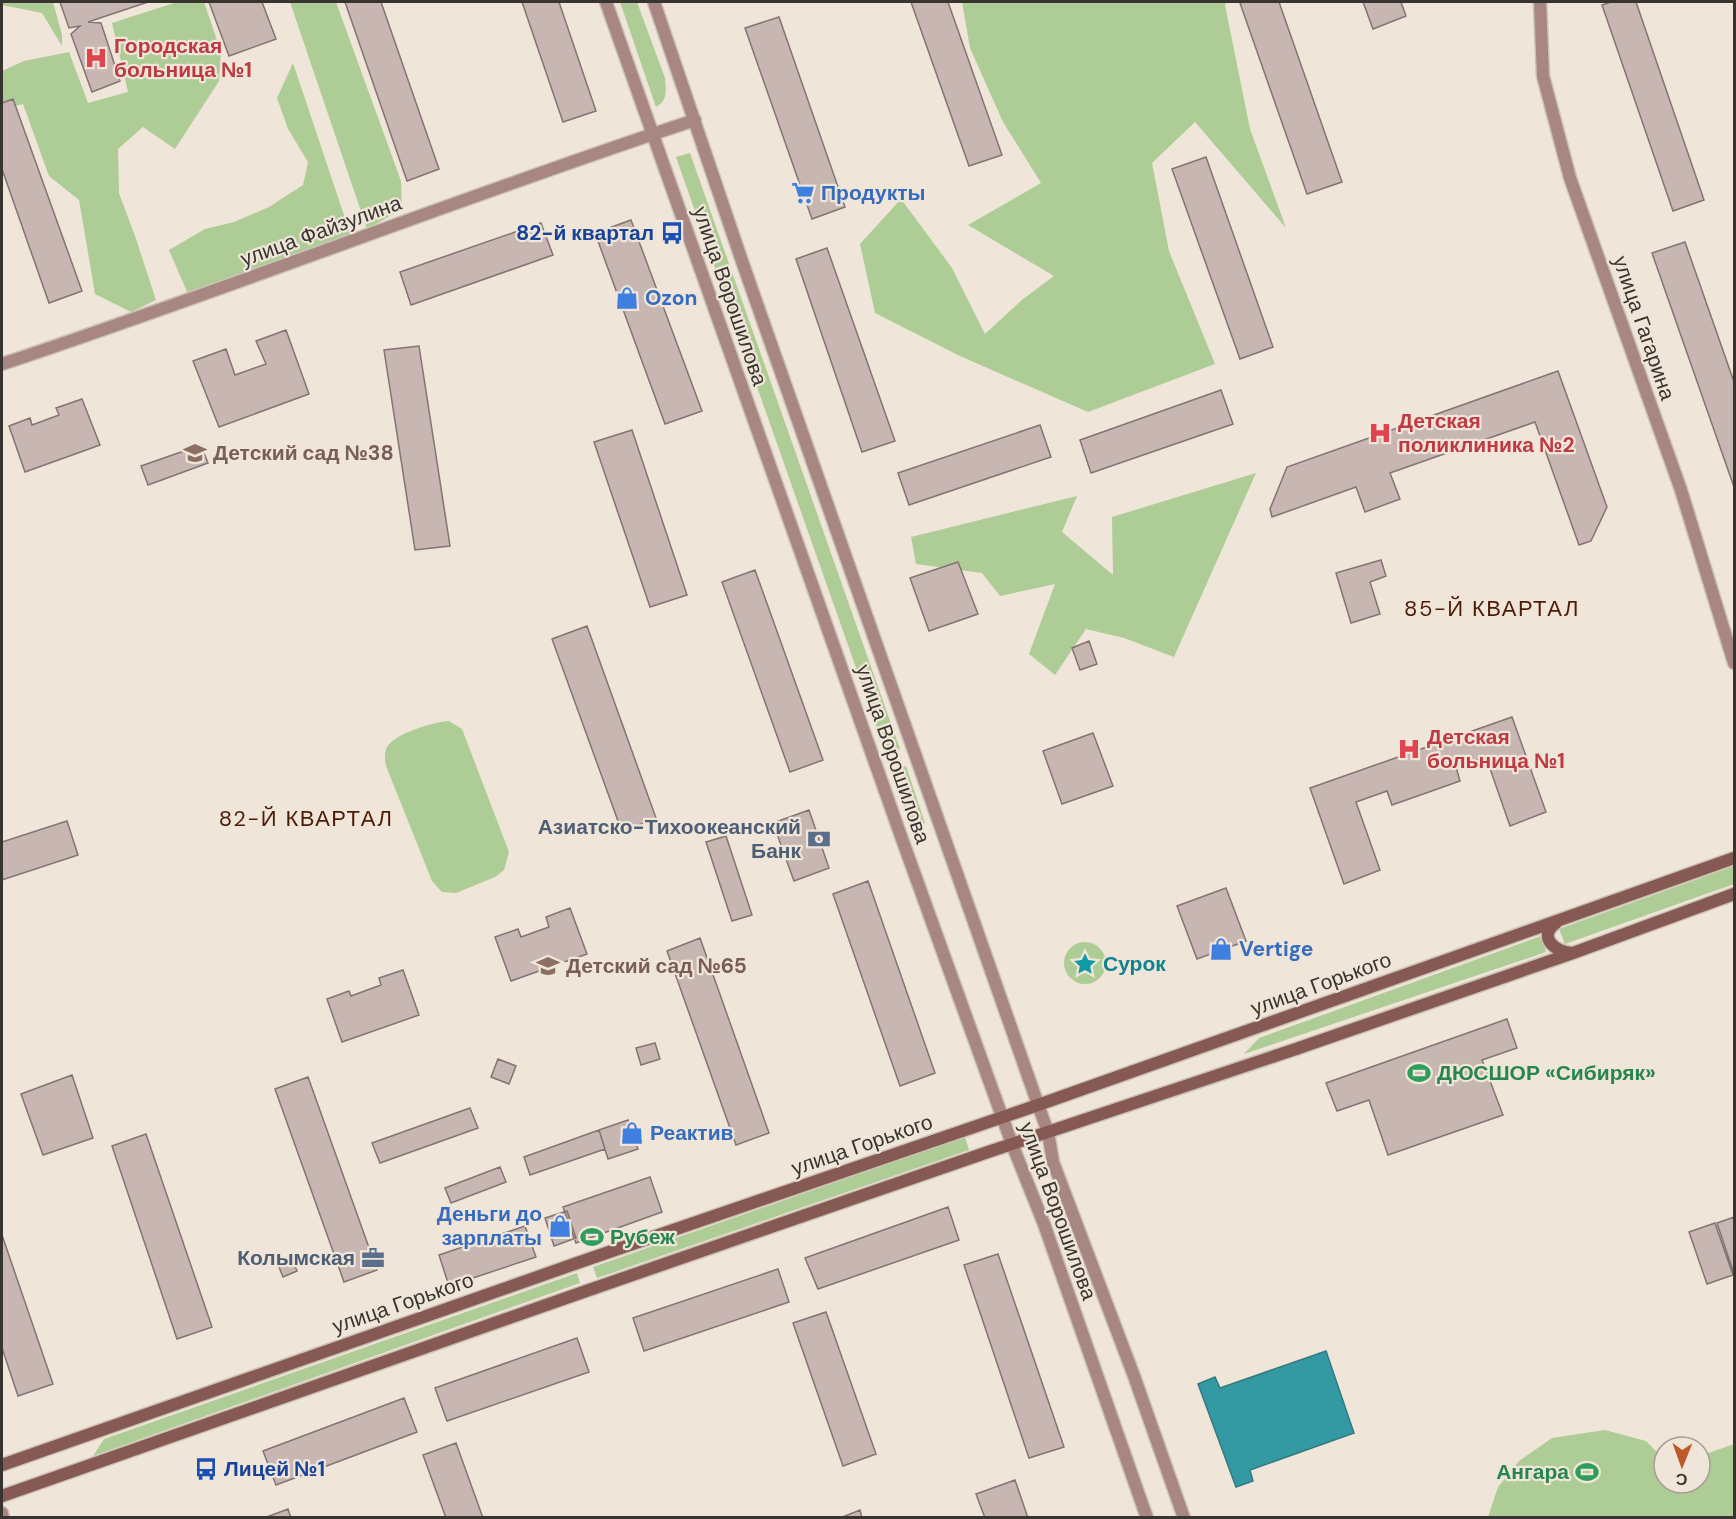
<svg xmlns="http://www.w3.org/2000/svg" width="1736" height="1519" viewBox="0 0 1736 1519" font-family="'DM Sans',sans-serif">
  <rect width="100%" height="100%" fill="#f0e5d9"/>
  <path fill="#aecc95" d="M2,2H53L62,35V46L42,13L2,5Z
    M177,2H204L221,52L219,81L175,149L143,127L118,149L119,193L135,236L156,300L131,312L95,294L79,200L49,176L23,104L2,109V71L24,61L69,52L88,103L128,92L112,23Z
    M290,2H336L401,181L402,209L367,229Z
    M620,2H637L665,78C666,89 668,101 656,107Z
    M962,2H1226L1225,5L1250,129L1286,228L1195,122L1152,163L1169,251L1215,364L1088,412L960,356L875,313L860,244L901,199L952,268L985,334L1023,299L1054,276L968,225L1041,183L1003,122L970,48Z
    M293,63L351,236L188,294L169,250L205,229L234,222L269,207L303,185L308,162L288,129L277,98Z
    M690,153L900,749L886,753L676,157Z
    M1256,473L1174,657L1124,638L1086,629L1055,675L1029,654L1055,584L1000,596L982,573L916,564L911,537L1077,496L1062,532L1113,575L1112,517Z
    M449,721L462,729L509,852L504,870L495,877L456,893L442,892L432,881L386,766C385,760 384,753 387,747C395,733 434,722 449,721Z
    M906,766L925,823L911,828L892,771Z
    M1734,866V884L1565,944L1559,929Z
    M1541,936L1546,952L1244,1054L1259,1038Z
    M1064 963a21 21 0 1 1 42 0a21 21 0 1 1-42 0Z
    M965,1137L969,1150L597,1278L593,1267Z
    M577,1273L580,1283L93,1456L104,1439Z
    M1605,1430L1646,1441L1664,1459V1483H1700V1456L1734,1444V1517H1488L1498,1487L1519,1461L1552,1438Z"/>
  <path fill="#3399a2" stroke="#347b80" stroke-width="1.5" d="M1326,1351L1354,1433L1250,1470L1253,1481L1236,1487L1198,1384L1215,1377L1220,1388Z"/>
  <path fill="#c8b6b3" stroke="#847471" stroke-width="1.5" d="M60,2H148L88,22L101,23L120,81L92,92L71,34L80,26L69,28Z
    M209,2H262L276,39L229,56Z
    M345,2H381L439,169L407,181Z
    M522,2H559L596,111L563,122Z
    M911,2H948L1002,155L969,166Z
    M1244,2H1279L1342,182L1307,194L1240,3Z
    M1363,2H1401L1406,16L1373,29Z
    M1611,2H1636L1704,200L1673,211L1602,5Z
    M779,17L845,207L812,219L745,28Z
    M13,99L82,291L49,303L2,169V103Z
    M1206,157L1273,347L1240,359L1172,169Z
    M631,220L702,411L665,424L595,233Z
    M541,223L553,255L411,305L400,272Z
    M1685,242L1734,382V487L1652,253Z
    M827,248L895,441L862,452L796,259Z
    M286,330L309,394L219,427L193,361L226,349L235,375L266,364L256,341Z
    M419,346L450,546L415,550L384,350Z
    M1558,371L1607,507L1591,541L1579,545L1535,422L1390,473L1400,499L1365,512L1356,487L1272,517L1270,509L1287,467Z
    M1221,390L1233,424L1091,473L1080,440Z
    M82,399L100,445L25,472L9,426L30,418L32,425L59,415L56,408Z
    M1040,425L1051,457L909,505L898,473Z
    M632,430L687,595L650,607L594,442Z
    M201,445L208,463L148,485L141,466Z
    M1381,560L1386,576L1370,582L1380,614L1351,623L1336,573Z
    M958,562L978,614L929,631L910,578Z
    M755,570L823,760L790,772L722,582Z
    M587,626L656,818L622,832L552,639Z
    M1089,641L1097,664L1080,670L1072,648Z
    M1512,717L1546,812L1510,826L1486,757L1456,767L1460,781L1392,805L1387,791L1356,802L1380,870L1344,884L1310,788Z
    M1093,733L1113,786L1062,804L1043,751Z
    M809,810L829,868L794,881L773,823Z
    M67,821L78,855L2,880V842Z
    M726,836L752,915L732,921L706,842Z
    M868,881L935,1073L900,1086L833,894Z
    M1226,888L1246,941L1197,959L1177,906Z
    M570,908L587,954L511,981L495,937L518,929L521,937L549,927L546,917Z
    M700,938L769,1133L736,1145L667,951Z
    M403,970L419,1015L342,1042L327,999L349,991L351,996L381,985L379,978Z
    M1507,1019L1517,1048L1482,1060L1503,1115L1388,1155L1369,1100L1337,1111L1326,1083Z
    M655,1043L660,1059L641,1065L636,1048Z
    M498,1059L516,1066L509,1084L491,1077Z
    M72,1075L93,1138L43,1155L21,1094Z
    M308,1077L377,1270L344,1282L275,1089Z
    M470,1108L478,1128L380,1163L372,1143Z
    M628,1120L638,1149L608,1159L599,1130Z
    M599,1130L605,1149L530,1175L524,1157Z
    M146,1134L212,1327L177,1339L112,1146Z
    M500,1167L506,1182L451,1203L445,1188Z
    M650,1177L662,1212L576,1243L563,1207Z
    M948,1207L959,1240L818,1289L805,1258Z
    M567,1211L576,1238L554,1246L545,1218Z
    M1734,1217V1274L1717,1223Z
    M1715,1223L1733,1275L1707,1284L1689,1232Z
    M525,1226L536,1257L449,1286L439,1255Z
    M2,1235L53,1384L18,1396L2,1348Z
    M998,1254L1064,1447L1029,1458L964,1265Z
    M291,1257L297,1271L283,1277L277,1262Z
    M778,1269L789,1302L644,1351L633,1318Z
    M826,1312L876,1454L843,1466L793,1323Z
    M577,1338L589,1372L447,1421L435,1388Z
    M404,1398L417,1432L276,1485L263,1451Z
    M456,1443L483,1518H446L423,1455Z
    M1015,1480L1028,1518H985L976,1494Z
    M288,1509L291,1518H264Z
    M860,1510L862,1518H840Z"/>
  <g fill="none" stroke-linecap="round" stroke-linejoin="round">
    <g stroke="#cbc2b7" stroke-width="15">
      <path id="minor" d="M606,2L902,839L1012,1144L1044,1224L1147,1518
        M654,2L743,264L1041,1113L1048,1132L1053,1162L1134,1376L1184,1518
        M1540,2L1543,76L1570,178L1681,490L1734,663
        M2,364C234,287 462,197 695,120
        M2,1513L3,1518"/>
    </g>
    <g stroke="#cbc2b7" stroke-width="15">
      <path id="secondary" d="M1556,923C1537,937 1555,952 1572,953
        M2,1465L580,1262L1038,1105L1734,858
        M2,1496L589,1290L988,1152L1296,1049L1573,953L1734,894"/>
    </g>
    <use href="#minor" stroke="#a88782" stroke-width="12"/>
    <use href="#secondary" stroke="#875953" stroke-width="12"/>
  </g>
  <defs>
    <g id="hospital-bare" transform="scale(1.8)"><path d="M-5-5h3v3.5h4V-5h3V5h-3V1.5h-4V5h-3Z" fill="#e0444e" stroke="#f0e5d9" stroke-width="2.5" paint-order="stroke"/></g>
    <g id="supermarket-bare" transform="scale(1.8)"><path d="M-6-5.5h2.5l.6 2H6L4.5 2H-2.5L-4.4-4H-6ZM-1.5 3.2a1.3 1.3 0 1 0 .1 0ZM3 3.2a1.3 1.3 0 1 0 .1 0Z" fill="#3f7fe0" stroke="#f0e5d9" stroke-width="2.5" paint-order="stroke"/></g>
    <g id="bus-bare" transform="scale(1.8)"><path d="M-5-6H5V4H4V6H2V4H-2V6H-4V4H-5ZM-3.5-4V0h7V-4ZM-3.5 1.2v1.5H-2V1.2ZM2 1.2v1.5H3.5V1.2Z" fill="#1a4fb4" stroke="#f0e5d9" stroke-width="2.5" paint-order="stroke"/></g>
    <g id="shop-bare" transform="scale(1.8)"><path d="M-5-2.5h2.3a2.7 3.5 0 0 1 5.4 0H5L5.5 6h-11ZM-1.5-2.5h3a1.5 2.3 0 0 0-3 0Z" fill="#3f7fe0" stroke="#f0e5d9" stroke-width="2.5" paint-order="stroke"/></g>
    <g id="school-bare" transform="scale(1.8)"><path d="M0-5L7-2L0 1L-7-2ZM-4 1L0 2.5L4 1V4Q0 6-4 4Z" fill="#8d6e63" stroke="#f0e5d9" stroke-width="2.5" paint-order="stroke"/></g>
    <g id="bank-bare" transform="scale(1.8)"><path d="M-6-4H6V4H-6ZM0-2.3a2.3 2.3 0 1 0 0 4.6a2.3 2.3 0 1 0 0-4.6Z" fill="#5c6f8a" stroke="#f0e5d9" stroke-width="2.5" paint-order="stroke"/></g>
    <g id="sight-bare" transform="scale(1.8)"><path d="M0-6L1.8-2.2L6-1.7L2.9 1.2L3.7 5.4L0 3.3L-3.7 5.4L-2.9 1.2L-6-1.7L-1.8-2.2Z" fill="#0f9aa8" stroke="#f0e5d9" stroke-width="2.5" paint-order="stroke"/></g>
    <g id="stadium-bare" transform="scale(1.8)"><path d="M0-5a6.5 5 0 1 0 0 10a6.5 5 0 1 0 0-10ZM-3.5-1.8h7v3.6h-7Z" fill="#2e9e5b" stroke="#f0e5d9" stroke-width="2.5" paint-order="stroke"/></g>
    <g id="office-bare" transform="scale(1.8)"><path d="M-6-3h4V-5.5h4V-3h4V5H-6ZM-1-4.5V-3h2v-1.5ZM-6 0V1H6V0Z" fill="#5c6f8a" stroke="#f0e5d9" stroke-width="2.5" paint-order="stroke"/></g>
  </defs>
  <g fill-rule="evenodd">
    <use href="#hospital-bare" x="96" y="58"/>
    <use href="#supermarket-bare" x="803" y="193"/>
    <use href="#bus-bare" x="672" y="233"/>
    <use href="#shop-bare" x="627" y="298"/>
    <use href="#hospital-bare" x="1380" y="433"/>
    <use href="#school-bare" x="195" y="453"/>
    <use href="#hospital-bare" x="1409" y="749"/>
    <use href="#bank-bare" x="819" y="839"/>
    <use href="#shop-bare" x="1221" y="949"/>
    <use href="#sight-bare" x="1085" y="964"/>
    <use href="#school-bare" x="548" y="966"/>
    <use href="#stadium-bare" x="1419" y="1073"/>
    <use href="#shop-bare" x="632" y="1133"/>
    <use href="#shop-bare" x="560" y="1226"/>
    <use href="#stadium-bare" x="592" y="1237"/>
    <use href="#office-bare" x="373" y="1258"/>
    <use href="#bus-bare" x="206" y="1469"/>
    <use href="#stadium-bare" x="1587" y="1472"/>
  </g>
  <g text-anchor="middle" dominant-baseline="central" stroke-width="4.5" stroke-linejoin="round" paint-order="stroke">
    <g font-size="21" font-weight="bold" fill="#be3a42" stroke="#f0e5d9" text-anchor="start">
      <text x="114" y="46">Городская<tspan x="114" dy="24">больница №1</tspan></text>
      <text x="1398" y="421">Детская<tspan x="1398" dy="24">поликлиника №2</tspan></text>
      <text x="1427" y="737">Детская<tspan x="1427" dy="24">больница №1</tspan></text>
    </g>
    <g font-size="21" font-weight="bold" fill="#366cbe" stroke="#f0e5d9" text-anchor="start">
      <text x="821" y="193">Продукты</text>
      <text x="645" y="298">Ozon</text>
      <text x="1239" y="949">Vertige</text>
      <text x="650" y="1133">Реактив</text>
      <text x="542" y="1214" text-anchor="end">Деньги до<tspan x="542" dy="24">зарплаты</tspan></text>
    </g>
    <g font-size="21" fill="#38342f" stroke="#f0e5d9">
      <text transform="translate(321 231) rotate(-20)">улица Файзулина</text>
      <text transform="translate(730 296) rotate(71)">улица Ворошилова</text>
      <text transform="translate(1644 328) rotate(71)">улица Гагарина</text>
      <text transform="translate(893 754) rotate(71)">улица Ворошилова</text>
      <text transform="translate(1321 984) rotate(-20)">улица Горького</text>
      <text transform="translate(862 1145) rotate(-19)">улица Горького</text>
      <text transform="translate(1058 1211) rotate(70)">улица Ворошилова</text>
      <text transform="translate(403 1303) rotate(-19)">улица Горького</text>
    </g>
    <g font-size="21" font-weight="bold" fill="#164399" stroke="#f0e5d9" text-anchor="end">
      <text x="654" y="233">82-й квартал</text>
      <text x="224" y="1469" text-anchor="start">Лицей №1</text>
    </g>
    <g font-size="21" font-weight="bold" fill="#785e54" stroke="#f0e5d9" text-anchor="start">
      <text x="213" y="453">Детский сад №38</text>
      <text x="566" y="966">Детский сад №65</text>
    </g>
    <g font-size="21" font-weight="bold" fill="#4e5e75" stroke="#f0e5d9" text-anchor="end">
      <text x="801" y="827">Азиатско-Тихоокеанский<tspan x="801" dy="24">Банк</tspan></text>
      <text x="355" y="1258">Колымская</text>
    </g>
    <g font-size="21" font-weight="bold" fill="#0d838f" stroke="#f0e5d9" text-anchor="start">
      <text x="1103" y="964">Сурок</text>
    </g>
    <g font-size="21" font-weight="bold" fill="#27864d" stroke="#f0e5d9" text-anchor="start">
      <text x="1437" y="1073">ДЮСШОР «Сибиряк»</text>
      <text x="610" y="1237">Рубеж</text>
      <text x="1569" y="1472" text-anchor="end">Ангара</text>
    </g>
    <g font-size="22" letter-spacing="1.5" fill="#4d1c06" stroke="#f0e5d9">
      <text x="1492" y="608">85-Й КВАРТАЛ</text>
      <text x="306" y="818">82-Й КВАРТАЛ</text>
    </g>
  </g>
  <rect width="1736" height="1519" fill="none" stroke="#38342f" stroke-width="6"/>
  <g transform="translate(1682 1465) rotate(181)"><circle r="28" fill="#f0e5d9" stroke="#a69e95" stroke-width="1.5"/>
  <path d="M0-4.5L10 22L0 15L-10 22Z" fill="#be592a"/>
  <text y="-9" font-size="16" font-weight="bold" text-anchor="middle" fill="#38342f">С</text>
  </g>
</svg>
